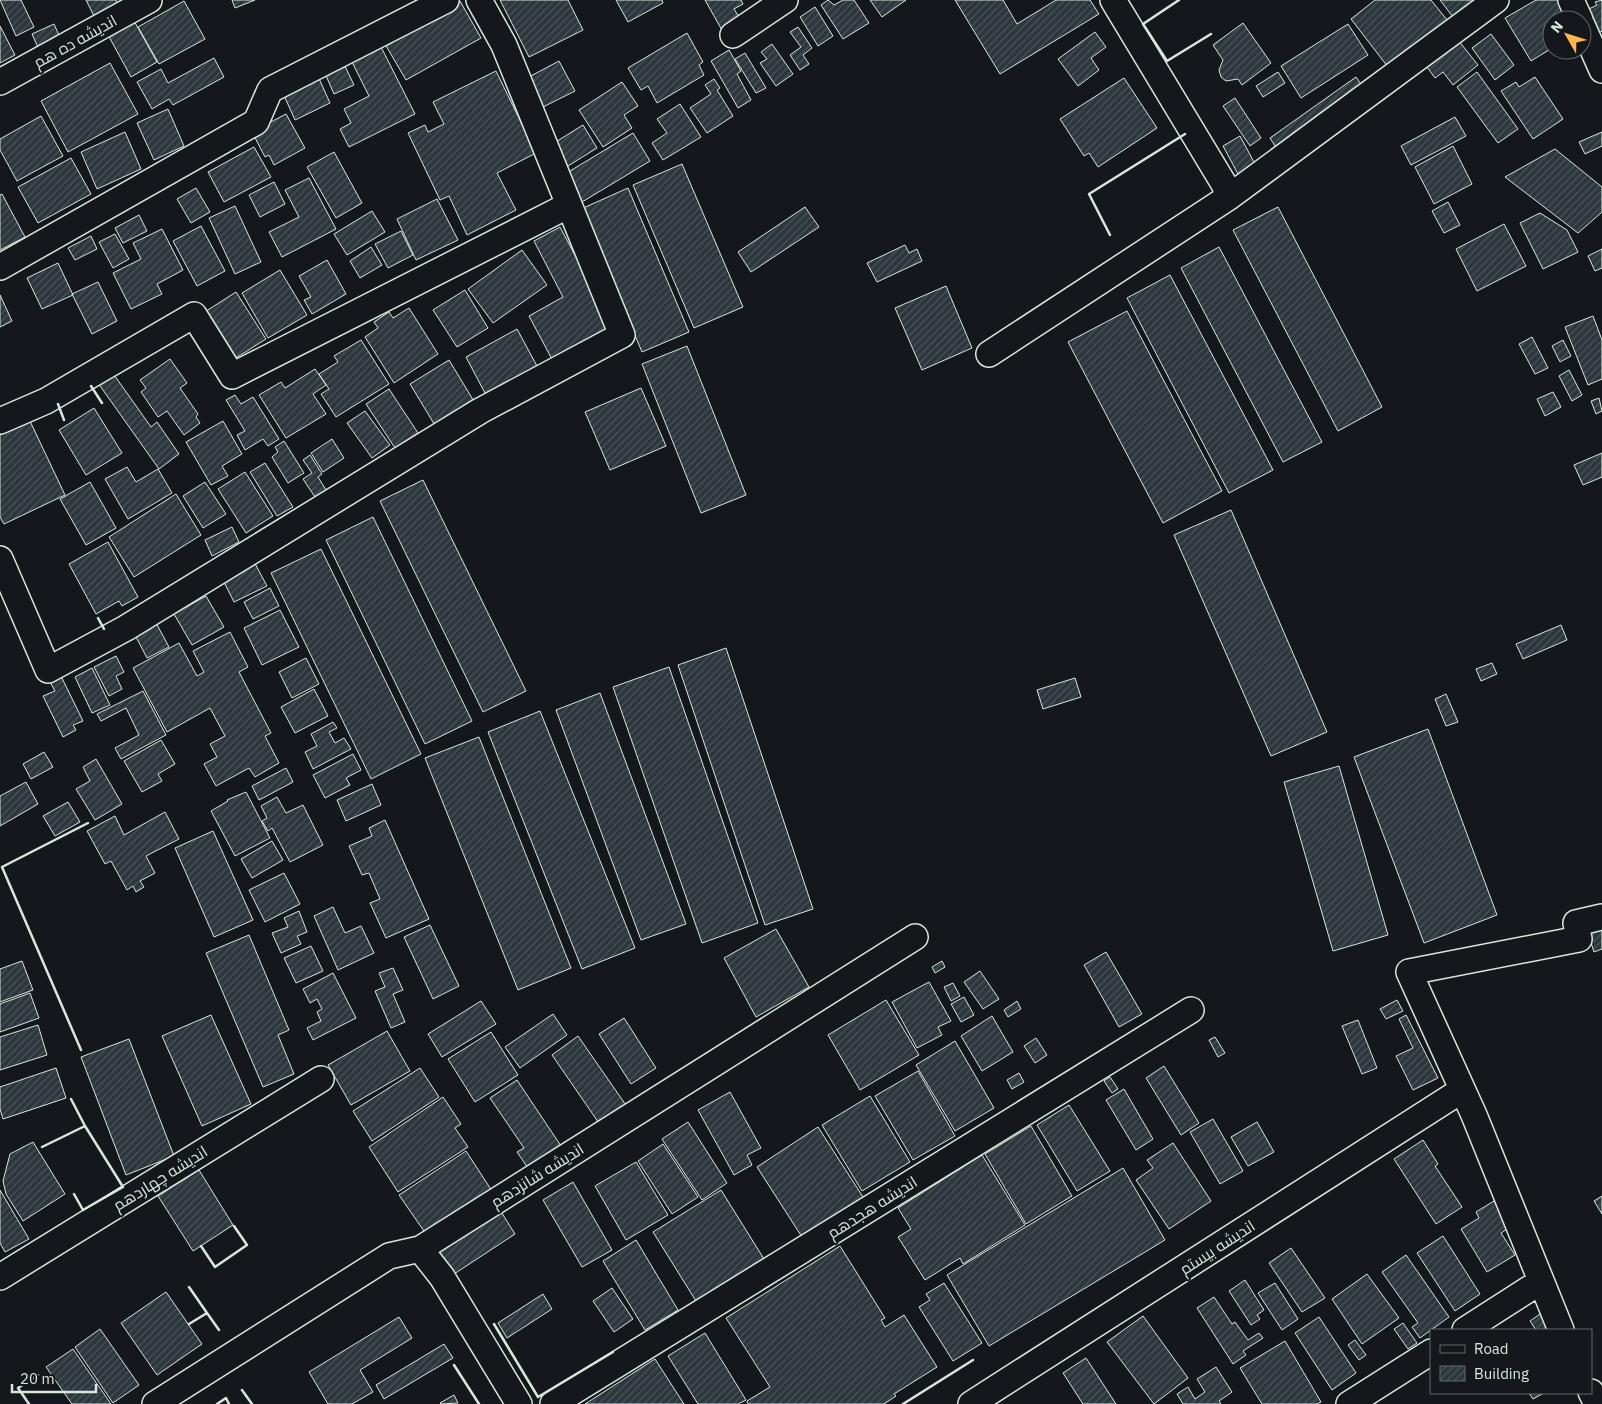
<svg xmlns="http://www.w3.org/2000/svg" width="1602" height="1404" viewBox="0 0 1602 1404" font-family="'IBM Plex Sans',Cairo,sans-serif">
  <defs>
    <pattern id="building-hatch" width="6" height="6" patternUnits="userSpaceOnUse" patternTransform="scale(1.25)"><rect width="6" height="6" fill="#2c363c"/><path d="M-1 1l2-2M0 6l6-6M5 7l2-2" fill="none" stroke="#4a5358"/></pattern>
  </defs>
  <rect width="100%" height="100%" fill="#14181c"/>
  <path fill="url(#building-hatch)" stroke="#d8e6dc" d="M0,0H21L34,27L16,36Z
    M86,0H116L119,6L95,18Z
    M232,0H255L235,8Z
    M500,0H568L583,30L529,57Z
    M616,0H662L663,3L628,22Z
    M705,0H741L743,4L734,9L739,17L728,23L731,28L723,32Z
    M828,0L834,5L843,0H854L869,23L843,39L821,5Z
    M870,0H906L882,17Z
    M955,0H1003L1017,24L1056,0H1090L1099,14L1000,74Z
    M1375,0H1431L1447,20L1388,67L1351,19Z
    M1440,0H1484L1456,21Z
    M1536,0H1564L1576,20H1552V48L1531,61L1505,18Z
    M1602,0V31L1594,35L1583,12L1597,5L1595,2Z
    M184,1L205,39L159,64L138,27Z
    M460,1L481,38L406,80L385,44Z
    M815,7L833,36L818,46L800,17Z
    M133,19L157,62L131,77L107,33Z
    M1243,23L1271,63L1242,85L1238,79L1226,81L1221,77L1219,70L1223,60L1213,45Z
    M54,24L62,42L40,52L32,34Z
    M1348,24L1368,55L1301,98L1281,66Z
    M0,26L15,55L0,63Z
    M798,27L812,48L803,55L809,64L800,70L790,55L801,47L790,32Z
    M1095,32L1106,47L1091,58L1099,70L1078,86L1058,59Z
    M687,33L703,62L699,65L704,75L657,103L648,86L641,90L628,68Z
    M1491,34L1514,65L1495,80L1472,48Z
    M1454,35L1478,65L1453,85L1443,72L1435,78L1424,63Z
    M377,39L415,114L349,147L340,129L351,123L344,109L369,96L348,54Z
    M772,44L793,74L776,86L760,63L767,59L761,52Z
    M729,50L741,71L737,74L751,100L738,108L711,61Z
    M745,53L766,88L756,93L735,59Z
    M214,58L224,77L173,105L169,99L152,109L137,82L161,69L168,83Z
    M559,61L575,91L543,107L527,78Z
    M343,62L354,85L334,94L324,71Z
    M110,63L138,114L68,152L41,101Z
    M496,71L536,153L497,173L516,210L467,235L449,196L440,200L408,133L425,125L428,132L444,124L433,102Z
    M1278,72L1285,83L1263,97L1256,86Z
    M1477,72L1518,129L1498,143L1457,87Z
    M317,74L330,103L295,120L282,91Z
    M1356,77L1363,87L1277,149L1270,138Z
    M1535,77L1563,119L1533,139L1501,91L1516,82L1519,87Z
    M1124,78L1157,128L1098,167L1089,153L1084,156L1060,119Z
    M714,79L720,88L717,90L733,116L707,133L690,108L711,94L705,85Z
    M622,82L638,106L624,115L632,128L603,147L579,110Z
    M1235,98L1261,138L1250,146L1223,106Z
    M680,104L701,137L663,160L652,143L667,133L657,119Z
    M168,109L184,146L154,160L137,123Z
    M286,114L305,148L274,165L269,155L265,157L252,132Z
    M41,116L63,156L17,181L0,150V139Z
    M1455,117L1466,136L1411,165L1401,146Z
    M583,125L597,148L568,166L554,143Z
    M125,132L141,169L97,189L81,152Z
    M1602,132V146L1585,154L1579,142Z
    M633,133L650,161L582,202L565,174Z
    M1240,136L1255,164L1238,174L1223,146Z
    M1453,146L1472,184L1434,204L1415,167Z
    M254,147L271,177L224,202L208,172Z
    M1555,149L1602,187V212L1578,233L1505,177Z
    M334,152L362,203L336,218L307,167Z
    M71,158L91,194L38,223L18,187Z
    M682,164L743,307L694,328L633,185Z
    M309,178L336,229L282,257L269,232L299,217L285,190Z
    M274,182L285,204L260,217L249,195Z
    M196,188L210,212L191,223L177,199Z
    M628,188L689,332L642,352L581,209Z
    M2,194L25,237L0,250V195Z
    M437,199L458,240L416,260L397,219Z
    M1448,202L1460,225L1444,233L1432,211Z
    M235,206L261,262L235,274L209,218Z
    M805,207L819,227L751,272L738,252Z
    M1278,207L1382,407L1338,431L1233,230Z
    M372,211L385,232L347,255L334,234Z
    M1540,213L1567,230L1578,252L1543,269L1520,223Z
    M139,215L147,231L123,243L115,228Z
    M1504,224L1526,266L1477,291L1456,249Z
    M201,226L225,271L197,286L173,241Z
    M560,227L615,330L554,363L529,316L563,297L534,241Z
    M162,229L183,270L157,284L162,294L131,309L113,273L141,259L133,243Z
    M401,231L413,255L388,268L375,244Z
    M115,234L129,259L113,268L99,242Z
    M91,236L97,249L75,260L68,248Z
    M905,245L909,253L917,249L922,261L877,282L867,263Z
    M371,247L382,265L360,278L350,261Z
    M1219,247L1322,442L1283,462L1181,268Z
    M1602,249V268L1595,271L1588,256Z
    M522,250L547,285L493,323L468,289Z
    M327,260L346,294L312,314L304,300L311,297L299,276Z
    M58,263L73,295L42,309L27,278Z
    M280,270L307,315L268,338L242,293Z
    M1170,275L1273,470L1229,493L1127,298Z
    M98,282L117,321L92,334L72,294Z
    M946,286L972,348L922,370L895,308Z
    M465,290L488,328L457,347L433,310Z
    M236,292L266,339L231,361L200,315Z
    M0,295L12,321L0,327Z
    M409,308L438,354L394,383L365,337L378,328L374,322L389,312L393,318Z
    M1127,311L1222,491L1163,523L1068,342Z
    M1593,316L1602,340V379L1588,385L1565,327Z
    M517,329L537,366L486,395L466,357Z
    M1532,337L1548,368L1535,374L1519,344Z
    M361,340L389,384L336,417L321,394L329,389L319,374L338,362L334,356Z
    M1563,340L1571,356L1560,362L1552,346Z
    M687,346L746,495L701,513L642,364Z
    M170,359L187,383L180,388L198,414L196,417L200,423L184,435L167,411L158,417L141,392L146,388L140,380Z
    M449,360L475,403L436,427L410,384Z
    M315,369L326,385L313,394L326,414L286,438L259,395L281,382L285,388Z
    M1569,370L1582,395L1572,401L1559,376Z
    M112,372L151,427L157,422L179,454L159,469L98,383Z
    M641,388L666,446L610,470L585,412Z
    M389,389L418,433L395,448L366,404Z
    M1553,392L1561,407L1545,416L1537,399Z
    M235,395L241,404L253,397L279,439L268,446L263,439L245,450L237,435L245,431L226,400Z
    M1599,398L1602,411L1596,414L1591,401Z
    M94,408L122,453L86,475L59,430Z
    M365,411L390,445L372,458L347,423Z
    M30,421L65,495L4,524L0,517V435Z
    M223,421L242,454L222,466L228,476L211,485L186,442Z
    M332,439L344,458L323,472L311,453Z
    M284,441L304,473L288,483L272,457L278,452L275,447Z
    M1602,453V477L1583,485L1574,465Z
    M310,455L322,474L318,477L326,490L315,497L303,479L312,473L303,460Z
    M265,463L293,507L277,516L250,472Z
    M127,467L136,482L158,469L172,493L128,519L105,479Z
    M245,472L273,516L246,533L218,489Z
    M423,480L526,691L483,712L380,501Z
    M90,482L116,528L86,545L60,499Z
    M205,482L226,514L203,528L183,496Z
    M176,494L201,535L134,577L109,537Z
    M1231,510L1327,732L1271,756L1174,535Z
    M373,517L472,721L425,744L326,540Z
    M232,527L239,542L212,556L205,540Z
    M108,542L138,597L122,606L119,601L96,614L69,564Z
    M321,549L421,754L371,779L271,573Z
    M252,558L267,586L234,602L220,574Z
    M270,588L279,606L253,619L244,602Z
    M206,596L224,627L192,645L174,614Z
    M280,610L299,647L262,665L244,628Z
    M155,621L169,647L147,658L134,633Z
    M1561,625L1567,640L1523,659L1516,644Z
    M230,632L248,667L239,672L271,733L265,736L279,763L255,777L249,768L216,786L204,764L217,757L210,744L225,736L210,708L167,732L133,668L179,643L197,676L204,672L193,651Z
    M726,648L813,909L765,925L678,665Z
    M116,656L124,672L116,676L122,689L109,696L94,667Z
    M306,658L319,684L292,698L279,672Z
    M1492,663L1497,674L1481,681L1476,669Z
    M669,667L758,923L702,943L613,687Z
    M92,668L110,705L92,713L75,677Z
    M60,674L83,721L73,725L76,730L63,737L43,696L55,691L49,680Z
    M1075,678L1081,697L1043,709L1037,690Z
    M314,689L328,716L295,733L281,707Z
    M143,691L166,735L121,759L115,748L139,735L126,708L101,721L97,714Z
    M600,693L686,924L641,940L556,710Z
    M1446,694L1458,722L1446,726L1435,699Z
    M540,711L635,948L582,969L488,732Z
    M333,722L337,728L329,732L335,743L344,738L351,749L313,769L305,752L317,746L311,734Z
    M1428,729L1497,915L1424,943L1354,757Z
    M479,737L571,968L518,990L425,758Z
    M161,740L175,764L158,774L162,781L142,792L124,761Z
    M44,752L53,767L31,779L23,764Z
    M353,754L361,770L346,778L350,785L325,798L313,775Z
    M96,759L122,804L95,820L76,789L90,781L83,767Z
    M1339,766L1388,935L1333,951L1284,782Z
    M286,768L293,782L259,800L252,786Z
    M26,782L38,804L0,826V796Z
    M372,784L381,805L346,821L337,800Z
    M246,792L270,838L235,856L211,811L228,801L227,800Z
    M277,797L286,813L303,805L323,845L290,862L272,828L268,831L262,821L267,818L261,806Z
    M68,802L80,822L55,836L43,816Z
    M165,812L179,839L146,856L155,873L140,881L144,887L136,892L133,886L127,890L111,861L105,864L87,831L115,816L124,835Z
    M385,820L429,919L386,938L370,903L380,899L369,873L362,875L349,846L372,836L369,828Z
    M213,831L253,920L214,937L175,848Z
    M272,841L283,860L252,878L241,859Z
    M284,873L300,904L265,922L249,890Z
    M333,907L345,933L361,926L374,953L338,970L314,916Z
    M299,911L307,932L297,936L301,944L281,953L272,933L288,927L284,918Z
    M430,925L459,986L433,999L404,937Z
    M1602,926V949L1594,952L1587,931Z
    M776,929L809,987L756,1017L724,958Z
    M249,935L289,1030L278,1035L294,1074L263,1087L206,953Z
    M311,946L323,971L296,983L284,958Z
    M1106,952L1142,1014L1119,1027L1084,965Z
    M22,961L33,990L0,1002V969Z
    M942,961L945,967L935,973L932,967Z
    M393,968L403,990L393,994L405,1022L391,1028L375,991L385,987L379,973Z
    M980,971L999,999L983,1009L964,982Z
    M333,973L356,1018L313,1040L307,1028L321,1021L317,1012L322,1009L317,999L310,1003L303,989Z
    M929,982L951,1021L938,1027L942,1035L917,1048L892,1002Z
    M953,983L960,996L951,1001L944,987Z
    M30,993L39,1018L0,1032V1004Z
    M964,997L974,1015L961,1022L951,1004Z
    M886,1000L919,1055L860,1090L828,1035Z
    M1397,1000L1403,1011L1386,1019L1380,1009Z
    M481,1001L496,1024L442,1057L428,1034Z
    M1017,1001L1021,1009L1008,1017L1004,1010Z
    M553,1014L567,1035L520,1068L505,1047Z
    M211,1015L251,1104L202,1126L162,1036Z
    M1406,1015L1438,1078L1413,1090L1396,1056L1413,1048L1399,1019Z
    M992,1016L1013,1052L982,1071L961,1036Z
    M624,1018L656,1068L631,1084L599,1034Z
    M1358,1020L1377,1068L1362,1074L1342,1026Z
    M38,1025L47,1055L0,1070V1037Z
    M387,1031L410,1071L351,1105L328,1065Z
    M491,1032L518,1075L475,1102L448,1059Z
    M578,1036L630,1111L603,1129L552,1055Z
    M1215,1037L1225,1053L1218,1057L1209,1040Z
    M1036,1038L1047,1055L1035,1063L1024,1046Z
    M129,1039L174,1156L126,1175L81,1057Z
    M955,1041L994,1108L955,1131L916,1065Z
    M1164,1066L1199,1123L1181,1135L1146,1078Z
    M56,1068L66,1098L3,1119L0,1109V1087Z
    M420,1068L439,1097L372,1141L353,1111Z
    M918,1071L955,1136L913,1160L875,1096Z
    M1019,1073L1024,1082L1012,1089L1007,1080Z
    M1110,1077L1118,1089L1112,1093L1104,1081Z
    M517,1080L561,1146L528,1168L517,1152L524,1148L490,1098Z
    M1124,1089L1153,1139L1136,1150L1106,1100Z
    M730,1092L761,1148L747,1155L752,1165L734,1175L698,1110Z
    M870,1096L910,1162L862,1191L822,1125Z
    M443,1097L461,1124L455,1128L468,1147L398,1192L369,1147Z
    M1069,1105L1110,1171L1077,1191L1037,1125Z
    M1213,1119L1243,1171L1220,1184L1190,1132Z
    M688,1122L727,1183L702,1200L662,1139Z
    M1257,1122L1274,1152L1248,1166L1231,1137Z
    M1031,1126L1072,1196L1026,1224L985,1154Z
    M818,1127L863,1197L802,1237L757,1167Z
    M1423,1140L1438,1164L1435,1166L1462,1207L1436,1224L1394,1159Z
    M33,1142L65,1194L23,1221L6,1194L3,1181L10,1154Z
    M1173,1143L1211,1201L1169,1229L1136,1180L1153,1168L1147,1160Z
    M663,1144L698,1197L672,1214L638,1161Z
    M466,1151L492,1191L426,1234L399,1195Z
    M982,1155L1025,1225L963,1264L960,1258L925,1280L898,1237L911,1229L898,1208Z
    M636,1162L668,1215L626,1240L595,1186Z
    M1123,1168L1165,1240L989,1346L947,1275Z
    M199,1170L233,1225L193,1251L158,1196Z
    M573,1182L612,1250L582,1267L543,1200Z
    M0,1190L29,1239L5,1252L0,1243Z
    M721,1190L764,1259L696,1301L653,1232Z
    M1602,1196V1214L1594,1201Z
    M1494,1201L1510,1227L1501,1233L1515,1255L1487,1272L1461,1229L1479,1218L1476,1212Z
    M500,1210L515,1234L451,1276L435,1252Z
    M1443,1236L1480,1294L1455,1311L1417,1253Z
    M636,1240L678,1310L645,1330L603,1261Z
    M840,1246L885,1318L881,1320L885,1327L904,1315L937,1367L894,1394L896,1396L884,1404H748L747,1401L770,1387L726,1318Z
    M1291,1248L1325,1298L1302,1312L1269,1263Z
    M1406,1255L1449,1317L1420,1338L1412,1327L1418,1323L1382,1272Z
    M1367,1274L1399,1318L1362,1344L1332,1299Z
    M1245,1280L1264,1310L1257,1315L1260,1319L1251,1325L1229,1291Z
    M944,1283L982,1343L953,1361L919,1307L930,1300L926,1294Z
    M1275,1283L1298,1319L1282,1330L1258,1293Z
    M612,1288L633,1319L614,1332L593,1301Z
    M166,1292L202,1344L157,1375L121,1323Z
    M543,1294L552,1309L507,1338L498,1323Z
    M1214,1297L1232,1324L1235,1322L1248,1340L1259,1333L1263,1338L1243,1351L1246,1355L1233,1364L1197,1308Z
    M1543,1312L1555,1330H1536L1530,1321Z
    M1143,1316L1188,1378L1154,1404L1107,1342Z
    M399,1317L412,1338L360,1370L373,1392L352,1404H328L309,1372Z
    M1319,1317L1356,1373L1332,1390L1295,1333Z
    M1403,1323L1417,1343L1408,1349L1394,1329Z
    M100,1329L139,1385L113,1403L75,1347Z
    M705,1333L746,1400L738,1404H698L668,1356Z
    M1355,1340L1366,1355L1359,1360L1348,1345Z
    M1285,1341L1321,1402L1317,1404H1262L1240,1368Z
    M444,1344L453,1358L384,1399L376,1385Z
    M73,1349L111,1404H72L46,1367Z
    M1086,1358L1116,1404H1083L1063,1373Z
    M655,1359L684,1404H585Z
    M1216,1367L1232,1392L1219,1401L1221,1404H1183L1177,1394L1188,1387L1195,1399L1205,1392L1197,1379Z
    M1529,1393H1544L1533,1399Z
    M454,1395L458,1403L441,1404L440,1403Z"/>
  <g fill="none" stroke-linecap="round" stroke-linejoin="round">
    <g stroke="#d8e6dc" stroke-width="28">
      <path id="street" d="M1113,0L1224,184L1229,197
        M1571,0L1580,20
        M1582,25L1602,70
        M733,35L785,0
        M0,82L149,0
        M0,267L256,122L270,90L446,0
        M989,354L1229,197L1496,0
        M0,421L46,401L194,315L232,376L569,205
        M0,559L48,670L126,628L480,411L622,335L504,45L479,0
        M420,1249L442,1277L519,1404
        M0,1277L321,1079
        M1465,1330L1540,1282
        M1561,1330L1474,1115L1409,972L1579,939L1576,923L1602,917
        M1591,1392L1597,1404
        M155,1404L389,1256L420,1249L915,937
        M553,1404L1191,1010
        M971,1404L1462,1090
        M1349,1404L1431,1352"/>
    </g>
    <use href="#street" stroke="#14181c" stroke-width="25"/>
    <path stroke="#d8e6dc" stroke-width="2.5" d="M1179,0L1143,24L1167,61L1211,34
      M1110,235L1089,194L1185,134
      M91,386L102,403
      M58,404L64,420
      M98,618L104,629
      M81,1050L2,867L88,823
      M71,1099L85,1126L123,1187L83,1210L74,1194
      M42,1147L85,1126
      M201,1246L215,1267L247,1245L234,1226
      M207,1313L219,1330
      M189,1324L207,1313L189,1287
      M494,1324L538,1397L613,1352
      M454,1365L479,1404
      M242,1390L252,1404
      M29,1404L18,1388L38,1375
      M217,1404L226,1398L229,1404
      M903,1404L973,1360"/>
  </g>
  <g text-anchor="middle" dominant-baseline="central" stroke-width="4" stroke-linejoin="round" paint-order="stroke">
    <g font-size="16" fill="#d8e6dc" stroke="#14181c">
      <text transform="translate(75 41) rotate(-29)">اندیشه ده هم</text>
      <text transform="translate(537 1175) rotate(-32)">اندیشه شانزدهم</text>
      <text transform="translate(160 1178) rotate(-32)">اندیشه چهاردهم</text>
      <text transform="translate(872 1207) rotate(-32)">اندیشه هجدهم</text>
      <text transform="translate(1217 1247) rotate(-33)">اندیشه بیستم</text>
    </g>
  </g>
  <rect x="1430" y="1329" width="162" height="65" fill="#14181c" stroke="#626a69"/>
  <rect x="1440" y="1345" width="25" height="8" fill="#14181c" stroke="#626a69"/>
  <text x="1474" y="1354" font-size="15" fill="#d8e6dc">Road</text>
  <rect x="1440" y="1366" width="25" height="15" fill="url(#building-hatch)" stroke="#626a69"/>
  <text x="1474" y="1379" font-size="15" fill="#d8e6dc">Building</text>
  <g transform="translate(1567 35) rotate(309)"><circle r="24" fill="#14181c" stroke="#626a69"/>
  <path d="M0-4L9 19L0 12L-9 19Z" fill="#ffb74d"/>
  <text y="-8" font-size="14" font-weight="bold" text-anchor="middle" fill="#d8e6dc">N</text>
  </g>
  <path d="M12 1384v8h84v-8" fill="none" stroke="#d8e6dc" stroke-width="2.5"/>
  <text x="20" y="1384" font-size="15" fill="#d8e6dc" stroke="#14181c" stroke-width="4" paint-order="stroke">20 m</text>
</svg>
